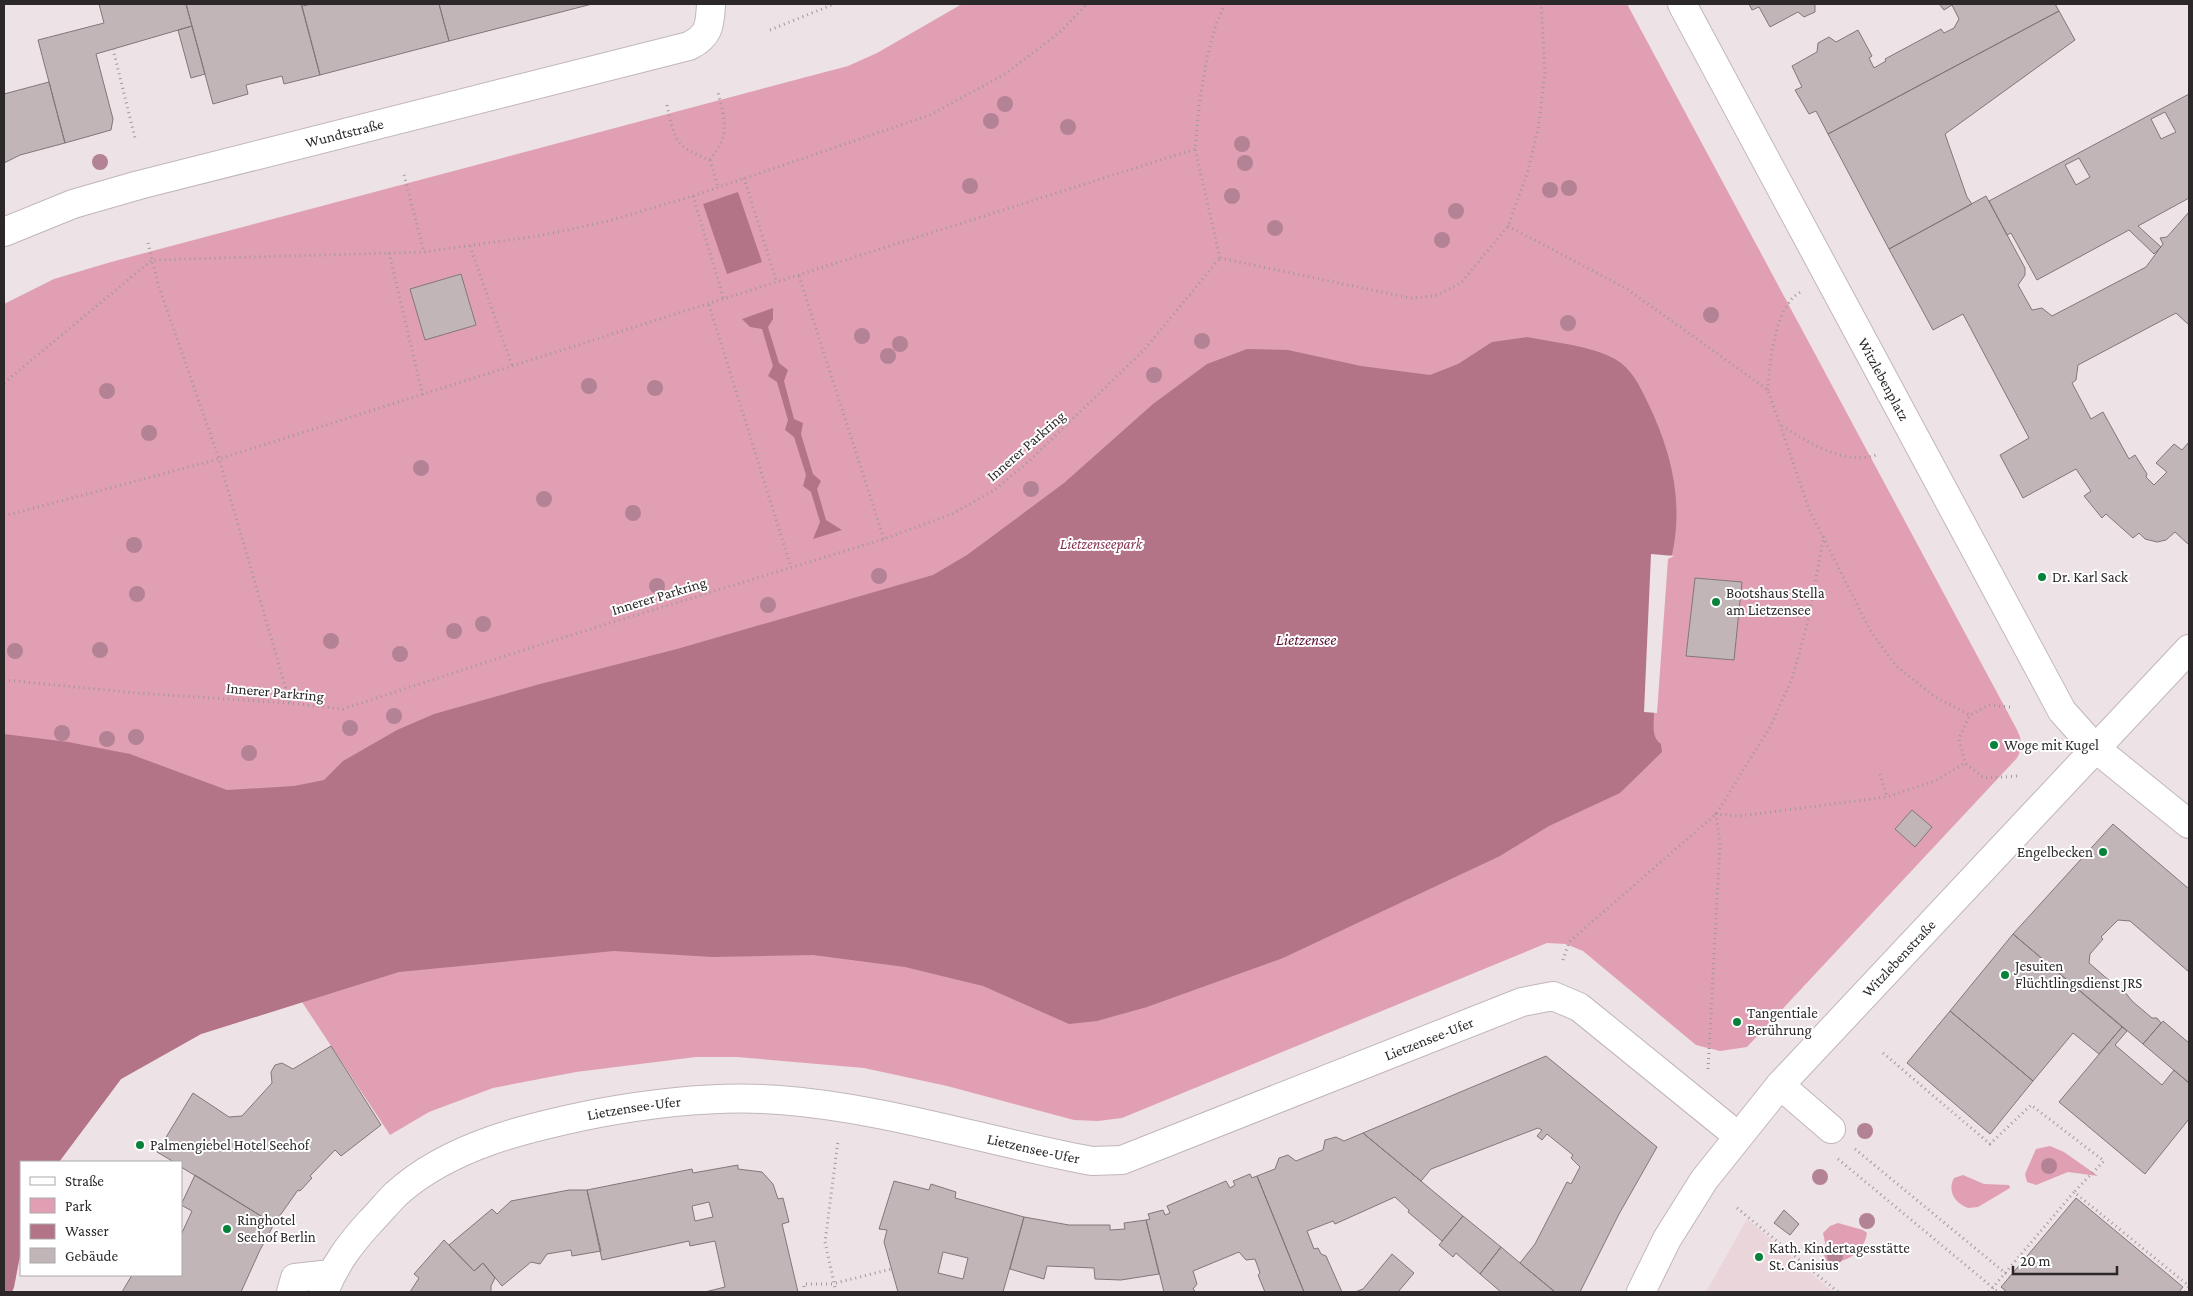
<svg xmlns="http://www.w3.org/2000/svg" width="2193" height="1296" viewBox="0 0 2193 1296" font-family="'Crimson Pro',serif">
  <rect width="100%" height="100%" fill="#ede2e5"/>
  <path fill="#e9d5da" d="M1747,1219L1833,1292H1706Z"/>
  <path fill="#e19fb3" d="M962,4H1627L2015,726C2021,737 2024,746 2017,758L1747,1047L1720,1051L1696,1045L1583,951L1566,944L1547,943L1122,1118L1098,1121L1074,1120L947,1086L864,1068L737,1057H696L576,1072L493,1088L429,1112L390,1135L302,1002L201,1034L121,1079L59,1162H21V1250L14,1287L12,1292H4V304L54,279L111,262L848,66L877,53Z
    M2050,1146L2064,1152L2098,1176L2068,1172L2036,1185L2027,1182L2025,1174L2036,1149Z
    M1963,1175L1984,1184L2009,1185L2010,1188L1978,1207L1968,1208C1955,1203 1947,1191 1954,1178Z
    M1838,1223L1863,1230L1867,1233C1864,1253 1846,1263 1827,1263L1823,1253L1826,1247L1823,1233L1830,1226Z"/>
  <path fill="#b37487" d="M738,192L762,262L727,274L703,204Z
    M773,308V319L768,327L779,363L788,370L784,381L794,419L803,423L801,434L813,474L821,481L817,489L826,520L842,530L813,539L820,522L811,492L803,486L806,475L794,437L785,430L788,420L777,382L768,376L773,366L762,329L750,327L742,319Z
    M1527,337C1556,343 1589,345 1615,359C1631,368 1640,386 1647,401C1671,450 1684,501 1672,555L1666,557L1654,713C1654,724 1651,737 1661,744L1662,752L1620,793L1549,826L1500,856L1283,958L1147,1007L1097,1021L1069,1024L983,986L905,967L813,955L712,957L614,951L399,972L201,1034L121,1079L59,1162H21V1250L14,1287L12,1292H4V734L68,742L130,754L227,790L294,786L324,780L343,761L397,730L434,714L540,684L677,649L933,575L967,555L1064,483L1153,404L1207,364L1247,349L1288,350L1361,366L1430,375L1458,364L1492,342Z"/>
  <path fill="#ede2e5" d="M1651,554L1674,556L1668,559L1657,713L1644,712Z"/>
  <path fill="#c1b5b8" stroke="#81777a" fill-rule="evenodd" d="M99,4H186L192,26L96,54L113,119L111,130L65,143L38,40L104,23Z
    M186,4H301L320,75L284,84L282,76L246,85L248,94L213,104Z
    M312,4H439L449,41L320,75L302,6Z
    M439,4H592L449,41Z
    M1749,4H1815V12L1804,17L1798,12L1770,27L1759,7L1752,10Z
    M1939,4H2055L2059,11L1828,134L1816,111L1809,114L1795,90L1802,87L1792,66L1817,52L1818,43L1829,37L1836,42L1858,30L1872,56L1869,58L1874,68L1886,61L1885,59L1941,29L1944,33L1954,28L1959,19L1952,5L1944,10Z
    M2059,11L2075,40L1945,134L1967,197L1972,204L1889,249L1828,134Z
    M192,26L205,74L191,78L178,30Z
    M49,82L65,143L20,155L4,163V94Z
    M2189,94V198L2138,226L2161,247L2154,254L2129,230L2037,280L2011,233L2007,235L1989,201ZM2165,112L2176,132L2161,139L2151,119ZM2079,158L2090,177L2076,185L2065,165Z
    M1986,196L2025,268V275L2018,285L2032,310L2042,308L2052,316L2146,267L2163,244L2160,238L2167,237L2189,212V325L2176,313L2078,365L2076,380L2072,383L2091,419L2103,412L2129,459L2135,455L2147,474L2146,477L2154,485L2167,472L2156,463L2174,444L2182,450L2189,442V545L2175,532L2166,540L2157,542L2145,539L2139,533L2133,538L2106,514L2102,518L2084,496L2091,491L2076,469L2023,498L2000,455L2029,438L1963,314L1933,330L1889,249Z
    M461,274L476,325L425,340L410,289Z
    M1695,578L1742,582L1734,660L1686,656Z
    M1912,810L1932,827L1915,847L1895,829Z
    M2113,824L2189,889V972L2130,921L2118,920L2101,937L2103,939L2090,954L2089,963L2111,982L2112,986H2120L2132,1001L2152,1018H2157L2161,1023L2143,1044L2013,934Z
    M2013,934L2122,1027L2099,1054L2073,1033L2033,1081L1950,1011Z
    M1950,1011L2033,1081L1990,1134L1907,1063Z
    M2163,1021L2189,1043V1083L2143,1044Z
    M2122,1027L2127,1031L2115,1045L2162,1085L2174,1070L2189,1083V1119L2145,1174L2059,1102Z
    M331,1046L381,1125L341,1156L335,1150L310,1176L312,1178L300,1191L298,1190L274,1224L181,1167V1162H174L157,1152L193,1093L229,1117L242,1116L272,1083L271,1072L275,1065L282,1063L293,1069Z
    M1546,1056L1657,1147L1619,1214L1580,1292H1555L1520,1263L1535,1244L1567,1182L1571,1184L1580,1167L1571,1158L1573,1155L1547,1134L1542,1140L1537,1136L1542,1130L1538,1128L1431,1169L1421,1181L1363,1133Z
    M1363,1133L1463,1216L1442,1241L1408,1212L1409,1210L1395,1197L1335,1224L1333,1221L1307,1231L1314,1249L1318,1248L1321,1254L1326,1256L1342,1292H1304L1257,1176L1275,1169L1279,1158L1288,1155L1296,1161L1323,1150L1325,1140L1336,1137L1344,1141Z
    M738,1165V1169L762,1172L773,1184L778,1199L783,1198L789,1222L782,1224L798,1292H705L725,1287L715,1241L690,1246L689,1241L602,1260L587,1190L692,1169L693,1173ZM709,1202L713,1217L695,1221L692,1206Z
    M1250,1174L1252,1178L1257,1176L1304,1292H1265L1258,1275L1260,1273L1255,1259L1246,1260L1239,1252L1193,1271L1197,1284L1193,1289L1196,1292H1164L1146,1220L1150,1219L1148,1214L1163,1210L1165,1215L1170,1213L1167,1206L1226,1181L1230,1188L1235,1185L1233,1181Z
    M195,1175L274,1224L260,1250L241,1292H122L132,1275H181V1235L192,1211L181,1205Z
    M894,1181L929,1190L931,1184L956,1192L955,1198L1024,1217L1003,1292H898L884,1242L887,1230L879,1229ZM943,1252L968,1258L963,1279L938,1273Z
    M569,1190H587L601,1251L572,1256L571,1250L547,1254L540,1264L531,1262L502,1286L483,1263L474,1271L449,1245L492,1209L497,1214L511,1201Z
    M2076,1198L2183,1287L2179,1292H2007L2001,1287Z
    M1784,1210L1799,1224L1790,1235L1774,1223Z
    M1463,1216L1501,1247L1480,1274L1456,1253L1453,1257L1439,1245Z
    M1024,1217L1069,1225H1110V1230L1125,1229L1124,1223L1146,1220L1159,1274L1121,1280L1095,1279L1094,1268L1047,1266L1044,1279L1010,1269Z
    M444,1240L474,1271L483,1263L495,1278L491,1286V1292H410L419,1278L414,1274Z
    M1501,1247L1520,1263L1555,1292H1501L1480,1274Z
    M1392,1254L1414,1273L1398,1292H1355L1363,1289Z"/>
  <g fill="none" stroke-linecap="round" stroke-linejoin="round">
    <g stroke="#c1b6b9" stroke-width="30">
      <g id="minor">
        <path id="s1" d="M1682,4L2062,711L2095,748L2189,824"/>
        <path id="s2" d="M4,232L73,204L139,185L689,46C709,36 710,26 711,4"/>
        <path d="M1780,1085L1831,1129"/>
        <path d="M291,1292L295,1278L331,1274"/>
        <path id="s3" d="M324,1292C335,1264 350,1244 370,1222C379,1213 387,1203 396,1194C450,1145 529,1127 599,1113C659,1102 719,1095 780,1100C886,1108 988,1142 1092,1161L1122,1160L1522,1002L1553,996L1579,1007L1738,1136"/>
        <path id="s4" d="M1641,1292L1667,1239L1704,1180L1780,1085L2189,649"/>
      </g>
    </g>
    <path stroke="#a1989b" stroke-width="3" stroke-dasharray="1 4" stroke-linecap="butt" d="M770,30L834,4
      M113,49L135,138
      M667,105C675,141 674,146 710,160
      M710,160C731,132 725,124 718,92
      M710,160L718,187
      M404,175L424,252
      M744,178L777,283
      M693,196L724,300
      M1508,226L1627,289L1768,390L1809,509L1870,630L1895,665L1935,697L1970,715
      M148,243L158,284L219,459L290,703
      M470,246L512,366
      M389,253L423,396
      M1220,258L1410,298L1435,296L1461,283L1508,226L1527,174L1538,129L1545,73L1541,4
      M1220,258L1195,149L1199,106L1207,57L1216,24L1225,4
      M799,276L884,539
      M709,305L791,567
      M4,383L152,260L424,252L544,235L608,221L693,196L930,115L1005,74L1060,32L1087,4
      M1768,390C1769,365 1775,304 1801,292
      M1782,426C1808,442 1845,466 1876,455
      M4,516L219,459L1195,149
      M4,680L136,693L290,703L343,709L542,644L884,539L952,514L993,491L1027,463L1144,350L1220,258
      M2010,707L1989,705L1970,715L1959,738L1965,763L1984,778L2018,776
      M1880,774L1887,797
      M1563,960L1569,942L1716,814L1770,727L1792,679L1808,621L1824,535
      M1883,1053L1990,1144L2031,1105L2104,1161L2074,1192
      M1708,1069L1720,844L1716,814L1739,816L1887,797L1935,781L1965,763
      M1855,1149L2010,1277
      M1838,1159L1998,1292
      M1737,1208L1838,1292
      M804,1292V1284H832L891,1269
      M836,1292L825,1242L838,1141
      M1989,1292L2074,1192L2189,1286
      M2005,1292L2006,1291
      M2185,1292L2189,1287"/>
    <use href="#minor" stroke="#fff" stroke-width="28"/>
  </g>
  <g fill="#b38294">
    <circle cx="1005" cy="104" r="8"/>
    <circle cx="991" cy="121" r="8"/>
    <circle cx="1068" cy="127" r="8"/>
    <circle cx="1242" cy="144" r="8"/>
    <circle cx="100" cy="162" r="8"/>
    <circle cx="1245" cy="163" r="8"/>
    <circle cx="970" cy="186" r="8"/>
    <circle cx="1569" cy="188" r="8"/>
    <circle cx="1550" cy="190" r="8"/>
    <circle cx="1232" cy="196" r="8"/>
    <circle cx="1456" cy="211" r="8"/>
    <circle cx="1275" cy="228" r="8"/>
    <circle cx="1442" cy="240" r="8"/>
    <circle cx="1711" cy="315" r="8"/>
    <circle cx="1568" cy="323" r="8"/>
    <circle cx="862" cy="336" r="8"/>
    <circle cx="1202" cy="341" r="8"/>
    <circle cx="900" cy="344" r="8"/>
    <circle cx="888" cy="356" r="8"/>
    <circle cx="1154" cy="375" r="8"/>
    <circle cx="589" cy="386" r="8"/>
    <circle cx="655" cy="388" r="8"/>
    <circle cx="107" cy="391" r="8"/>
    <circle cx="149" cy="433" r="8"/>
    <circle cx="421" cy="468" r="8"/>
    <circle cx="1031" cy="489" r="8"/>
    <circle cx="544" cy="499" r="8"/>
    <circle cx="633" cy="513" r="8"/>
    <circle cx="134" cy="545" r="8"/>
    <circle cx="879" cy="576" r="8"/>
    <circle cx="657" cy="586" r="8"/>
    <circle cx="137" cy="594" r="8"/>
    <circle cx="768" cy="605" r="8"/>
    <circle cx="483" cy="624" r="8"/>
    <circle cx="454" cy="631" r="8"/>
    <circle cx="331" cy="641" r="8"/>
    <circle cx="100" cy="650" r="8"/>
    <circle cx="15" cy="651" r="8"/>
    <circle cx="400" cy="654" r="8"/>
    <circle cx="394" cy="716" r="8"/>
    <circle cx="350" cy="728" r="8"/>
    <circle cx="62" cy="733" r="8"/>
    <circle cx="136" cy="737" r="8"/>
    <circle cx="107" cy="739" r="8"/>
    <circle cx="249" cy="753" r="8"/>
    <circle cx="1865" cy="1131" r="8"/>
    <circle cx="2049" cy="1166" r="8"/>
    <circle cx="1820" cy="1177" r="8"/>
    <circle cx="1867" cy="1221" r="8"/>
    <circle cx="1835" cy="1256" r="8"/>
  </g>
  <g fill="#06823b" stroke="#fff" stroke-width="2">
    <circle cx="2042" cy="577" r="5"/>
    <circle cx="1716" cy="602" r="5"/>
    <circle cx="1994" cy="745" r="5"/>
    <circle cx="2103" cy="852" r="5"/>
    <circle cx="2005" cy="975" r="5"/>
    <circle cx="1737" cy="1022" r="5"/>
    <circle cx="140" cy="1145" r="5"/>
    <circle cx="227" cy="1229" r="5"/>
    <circle cx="1759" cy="1257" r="5"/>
  </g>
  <g text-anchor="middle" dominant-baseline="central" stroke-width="4" stroke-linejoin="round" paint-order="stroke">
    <g font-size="15" fill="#2c2829" stroke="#fff">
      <text stroke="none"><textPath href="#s2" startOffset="355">Wundtstraße</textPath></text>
      <text stroke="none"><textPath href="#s1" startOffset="426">Witzlebenplatz</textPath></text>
      <text transform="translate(1026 446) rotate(-41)">Innerer Parkring</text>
      <text transform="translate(659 596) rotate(-17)">Innerer Parkring</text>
      <text transform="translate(275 692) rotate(5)">Innerer Parkring</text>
      <text stroke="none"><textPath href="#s4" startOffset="424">Witzlebenstraße</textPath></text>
      <text stroke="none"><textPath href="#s3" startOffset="1204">Lietzensee-Ufer</textPath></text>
      <text stroke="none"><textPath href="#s3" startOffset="379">Lietzensee-Ufer</textPath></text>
      <text stroke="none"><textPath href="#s3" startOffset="784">Lietzensee-Ufer</textPath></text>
    </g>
    <g font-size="15" font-style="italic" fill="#833451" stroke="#fff">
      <text x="1101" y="544">Lietzenseepark</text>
    </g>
    <g font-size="15" fill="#2c2829" stroke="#fff" text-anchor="start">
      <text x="2052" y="577">Dr. Karl Sack</text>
      <text x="1726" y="593">Bootshaus Stella<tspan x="1726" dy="17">am Lietzensee</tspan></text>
      <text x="2004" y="745">Woge mit Kugel</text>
      <text x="2093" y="852" text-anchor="end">Engelbecken</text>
      <text x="2015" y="966">Jesuiten<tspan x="2015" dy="17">Flüchtlingsdienst JRS</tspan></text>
      <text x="1747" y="1013">Tangentiale<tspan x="1747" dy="17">Berührung</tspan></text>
      <text x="150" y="1145">Palmengiebel Hotel Seehof</text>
      <text x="237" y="1220">Ringhotel<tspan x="237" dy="17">Seehof Berlin</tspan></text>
      <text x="1769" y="1248">Kath. Kindertagesstätte<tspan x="1769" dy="17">St. Canisius</tspan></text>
    </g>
    <g font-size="16" font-style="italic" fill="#5d1031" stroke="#fff">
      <text x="1306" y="639">Lietzensee</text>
    </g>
  </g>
  <rect width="2193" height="1296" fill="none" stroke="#2c2829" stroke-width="10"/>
  <rect x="20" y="1161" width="162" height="115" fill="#ffffff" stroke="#aba9a9"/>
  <rect x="30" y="1177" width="25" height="8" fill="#ffffff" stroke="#aba9a9"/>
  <text x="65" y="1186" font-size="15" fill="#2c2829">Straße</text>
  <rect x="30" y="1198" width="25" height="15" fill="#e19fb3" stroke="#aba9a9"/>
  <text x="65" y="1211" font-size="15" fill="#2c2829">Park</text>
  <rect x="30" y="1224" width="25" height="15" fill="#b37487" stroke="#aba9a9"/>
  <text x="65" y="1236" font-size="15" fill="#2c2829">Wasser</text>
  <rect x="30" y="1248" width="25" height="15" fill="#c1b5b8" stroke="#aba9a9"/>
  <text x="65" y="1261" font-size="15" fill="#2c2829">Gebäude</text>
  <path d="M2013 1266v8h104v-8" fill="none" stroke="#2c2829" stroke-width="2.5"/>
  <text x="2020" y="1266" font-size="15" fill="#2c2829" stroke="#ffffff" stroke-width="4" paint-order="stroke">20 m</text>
</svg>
